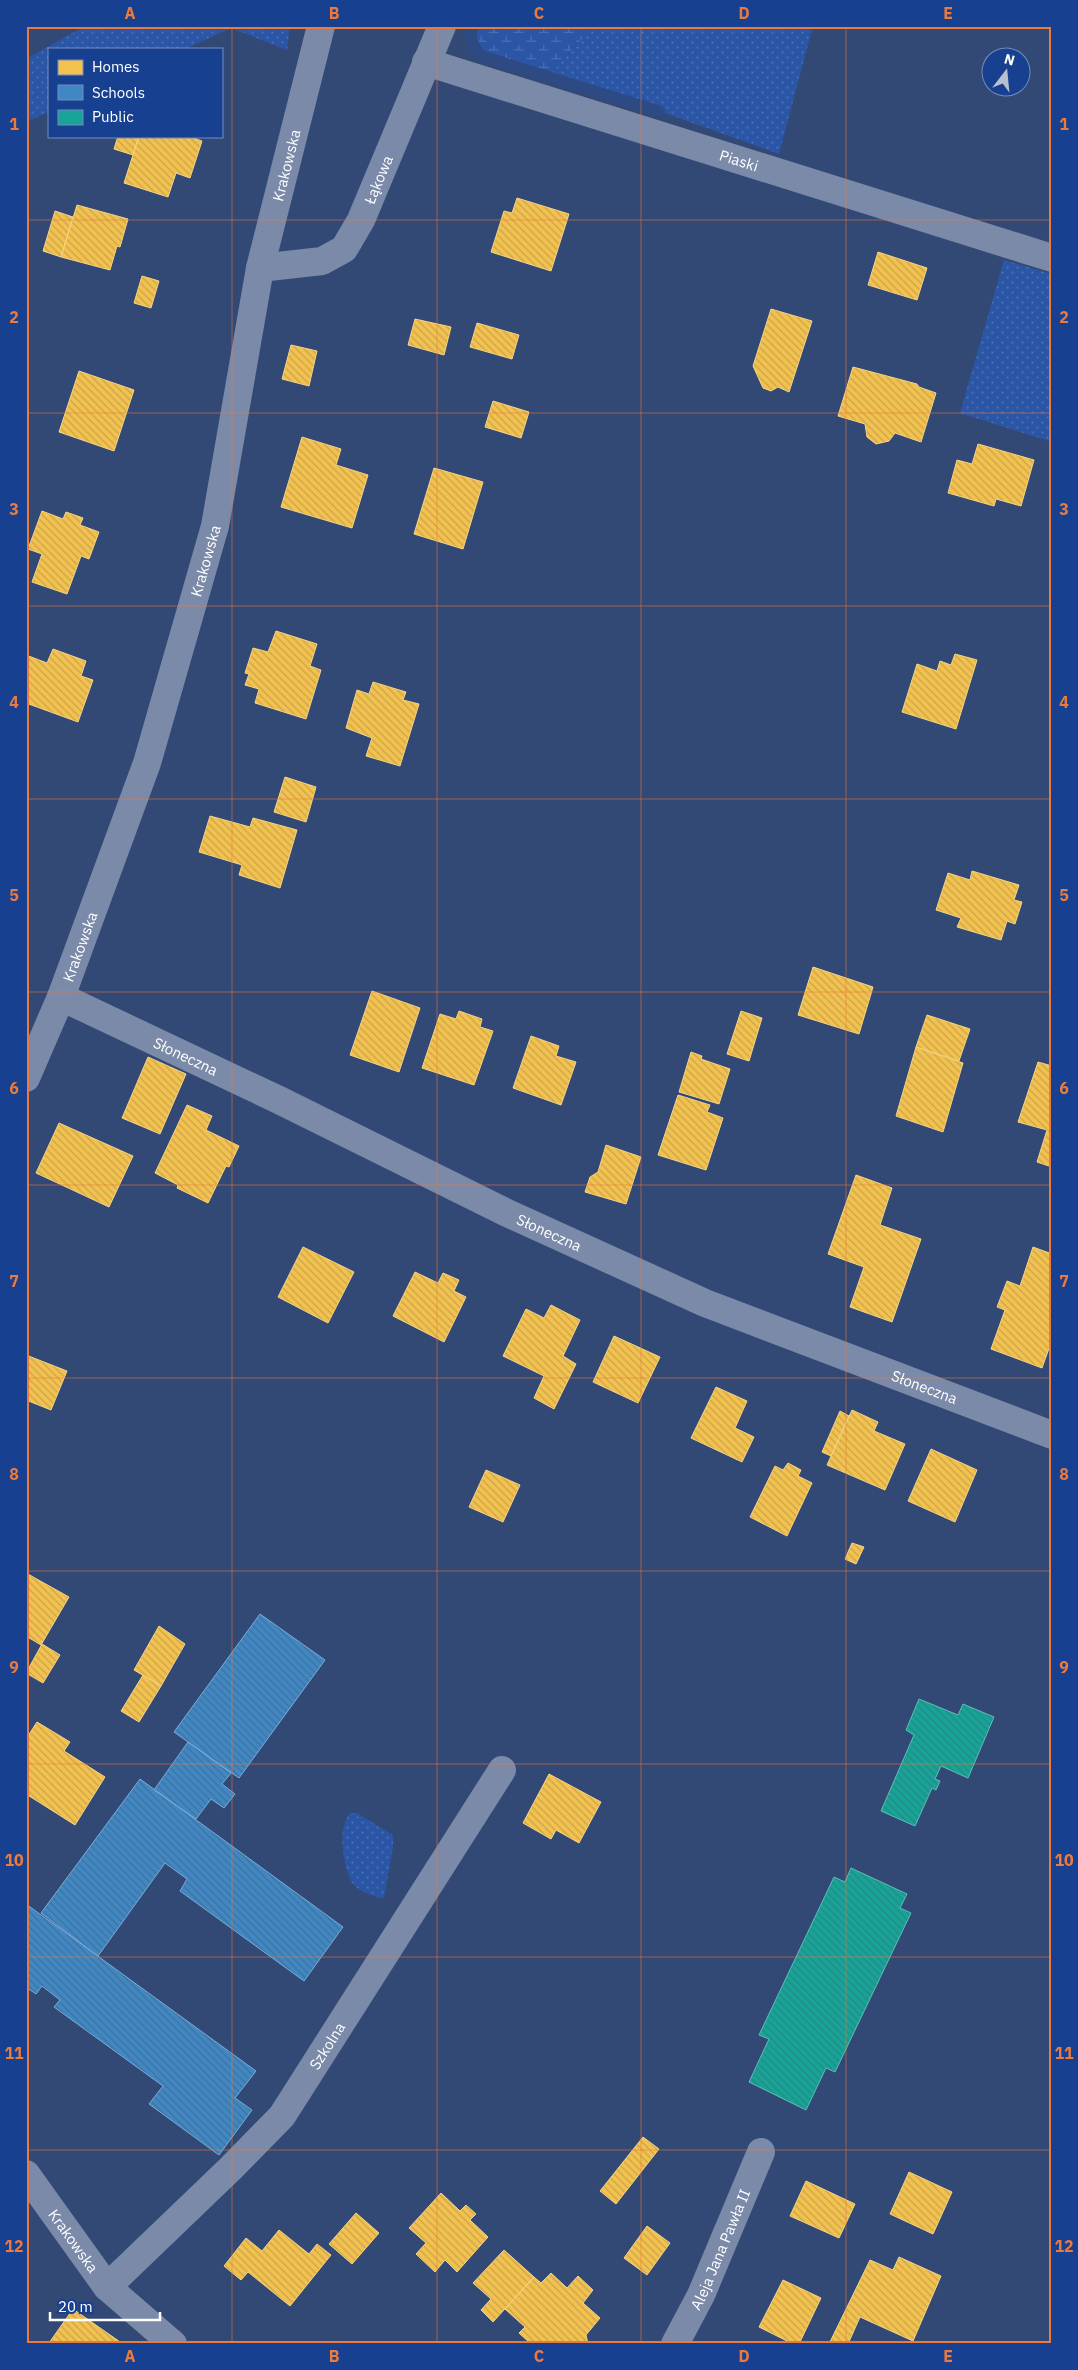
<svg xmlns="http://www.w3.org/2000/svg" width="1078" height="2370" viewBox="0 0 1078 2370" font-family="'IBM Plex Sans',sans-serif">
  <defs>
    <pattern id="grass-dots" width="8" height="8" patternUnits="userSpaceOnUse" patternTransform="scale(1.25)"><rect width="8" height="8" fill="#2b56a6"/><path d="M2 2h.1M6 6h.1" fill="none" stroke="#4b6fb3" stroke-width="1.8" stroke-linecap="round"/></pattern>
    <pattern id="wetland-marsh" width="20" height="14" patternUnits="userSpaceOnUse" patternTransform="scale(1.25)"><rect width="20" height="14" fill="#2b56a6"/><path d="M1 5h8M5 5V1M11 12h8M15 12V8" fill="none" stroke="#4b6fb3"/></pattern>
    <pattern id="homes-back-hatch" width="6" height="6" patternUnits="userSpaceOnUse" patternTransform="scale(1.25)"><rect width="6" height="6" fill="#f2c14e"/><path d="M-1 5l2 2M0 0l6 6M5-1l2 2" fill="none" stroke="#c8a44e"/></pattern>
    <pattern id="schools-back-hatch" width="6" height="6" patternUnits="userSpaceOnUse" patternTransform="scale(1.25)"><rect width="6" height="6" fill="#3f88c5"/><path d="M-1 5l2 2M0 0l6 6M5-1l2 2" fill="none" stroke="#447095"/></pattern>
    <pattern id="public-back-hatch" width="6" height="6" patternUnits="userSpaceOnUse" patternTransform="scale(1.25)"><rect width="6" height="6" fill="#17a398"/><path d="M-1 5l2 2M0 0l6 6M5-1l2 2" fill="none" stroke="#278981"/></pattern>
  </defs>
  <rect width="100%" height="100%" fill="#334975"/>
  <path fill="url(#grass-dots)" d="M85,26H290L287,50L231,28L185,49H49V112L26,122V59Z
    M594,26H813L779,154L551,72Z
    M1004,260L1052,274V442L960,413Z
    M350,1813H357L393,1835V1847L384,1898C374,1898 356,1890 351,1881C343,1863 337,1829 350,1813Z"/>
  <path fill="url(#wetland-marsh)" d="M479,26H594L551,72L484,51L476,37Z"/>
  <path fill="url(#homes-back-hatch)" stroke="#f6d483" d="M118,136H139L133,155L114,149Z
    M139,136H188L202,141L190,178L176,173L168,197L124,183Z
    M517,198L569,214L551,271L491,252L504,211L512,213Z
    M77,205L128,219L120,247L117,246L110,270L61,257Z
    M55,211L73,217L61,257L43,251Z
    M878,252L927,268L917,300L868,285Z
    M142,276L159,281L151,308L134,303Z
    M771,309L812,321L789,392L778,387L771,391L763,388L753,366Z
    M415,319L451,327L444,355L408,345Z
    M477,323L519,335L512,359L470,347Z
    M291,345L317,351L309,386L282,379Z
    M853,367L917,384L919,387L936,393L921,442L895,433L889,441L876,444L867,437L865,424L838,416Z
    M79,371L134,390L114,451L59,432Z
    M493,401L529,412L521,438L485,427Z
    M302,437L341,449L336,465L368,475L352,528L281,507Z
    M978,444L1034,460L1021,506L996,499L994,506L948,493L957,460L972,464Z
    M434,468L483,482L463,549L414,534Z
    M42,511L63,519L66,512L83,518L80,525L99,532L89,559L81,556L67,594L32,582L42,554L28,549Z
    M276,631L317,644L310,666L321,670L306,719L255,703L259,689L245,685L249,674L245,673L253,648L268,652Z
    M53,649L86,661L81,676L93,680L78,722L26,703V655L47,663Z
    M955,654L977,660L956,729L902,712L917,664L937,671L940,661L951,665Z
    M373,682L406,692L403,700L419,704L400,766L366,756L372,738L346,728L357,690L369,694Z
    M285,777L316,787L306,822L274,812Z
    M210,816L250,827L253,818L297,830L280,888L239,875L242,865L199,852Z
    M972,871L1019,885L1014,900L1022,902L1015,924L1007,921L1001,940L957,927L961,918L936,910L948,873L970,880Z
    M813,967L873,987L859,1034L798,1015Z
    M372,991L420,1008L399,1072L350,1055Z
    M459,1011L482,1019L480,1027L493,1031L474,1085L422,1068L440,1014L456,1019Z
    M741,1011L762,1018L749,1061L727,1054Z
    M927,1015L970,1029L959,1061L916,1047Z
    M531,1036L559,1046L556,1056L576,1062L561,1105L513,1088Z
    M916,1047L963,1063L943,1132L896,1116Z
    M691,1052L702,1056L701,1059L730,1069L719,1104L679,1092Z
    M148,1057L186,1074L160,1134L122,1118Z
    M1038,1062L1052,1066V1167L1037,1162L1047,1130L1018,1122Z
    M678,1095L710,1105L707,1112L723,1118L706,1170L658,1155Z
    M187,1105L212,1116L206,1130L239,1146L229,1167L226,1166L208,1203L177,1188L178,1185L155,1173Z
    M59,1123L133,1156L109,1207L36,1173Z
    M606,1145L641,1157L626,1204L585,1192L590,1177L598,1172Z
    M856,1175L892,1188L880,1225L921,1239L892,1322L850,1307L864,1267L828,1254Z
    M303,1247L354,1272L328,1323L278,1297Z
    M1033,1247L1052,1254V1340L1042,1368L991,1349L1005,1310L997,1307L1007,1281L1020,1286Z
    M415,1272L438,1283L443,1273L459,1280L454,1291L466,1297L444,1342L393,1316Z
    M551,1305L580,1320L563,1356L576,1364L554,1409L534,1398L544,1376L503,1356L526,1309L544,1318Z
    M614,1336L660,1357L638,1403L593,1382Z
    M26,1355L67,1371L51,1410L26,1400Z
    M716,1387L747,1401L735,1428L754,1437L742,1462L691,1438Z
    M852,1410L878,1422L874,1431L905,1444L885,1490L827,1465Z
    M840,1411L849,1416L831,1456L822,1452Z
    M931,1449L977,1470L955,1522L908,1501Z
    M788,1463L801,1470L798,1476L812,1483L787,1536L750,1517L775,1466L783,1470Z
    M486,1470L520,1485L503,1522L469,1507Z
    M852,1543L864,1547L856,1564L845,1559Z
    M26,1573L69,1597L41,1645L26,1636Z
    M159,1626L185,1644L161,1686L134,1670Z
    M42,1644L60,1655L43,1683L26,1673Z
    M143,1675L161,1686L139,1722L121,1711Z
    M37,1722L70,1742L64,1751L105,1777L75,1825L26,1794V1739Z
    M549,1774L601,1802L579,1843L556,1830L551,1839L523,1823Z
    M643,2137L659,2149L616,2204L600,2191Z
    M909,2172L952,2192L933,2234L890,2214Z
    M806,2181L855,2204L839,2238L790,2216Z
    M441,2193L460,2211L466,2205L476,2214L470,2220L488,2237L457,2272L445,2260L435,2272L416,2254L426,2243L409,2228Z
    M356,2213L379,2233L352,2264L329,2244Z
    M647,2226L670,2243L647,2275L624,2258Z
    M279,2230L309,2254L317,2244L331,2255L290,2306L248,2272L241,2280L224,2266L246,2238L262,2251Z
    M504,2250L534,2277L493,2322L481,2310L491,2299L473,2283Z
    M899,2257L941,2276L913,2341L860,2317L848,2344H829L870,2260L893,2270Z
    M551,2273L567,2288L578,2276L593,2290L583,2303L600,2318L586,2335L588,2344H531L519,2333L525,2327L505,2309L534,2277L541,2283Z
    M783,2280L821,2298L799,2344H793L759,2327Z
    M73,2309L123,2344L49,2343Z"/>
  <path fill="url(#schools-back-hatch)" stroke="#79acd6" d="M260,1614L325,1660L239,1778L174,1732Z
    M188,1742L231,1773L222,1784L235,1794L224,1808L211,1799L196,1819L154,1790Z
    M140,1779L343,1927L304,1981L180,1891L187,1879L165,1863L98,1956L41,1913Z
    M26,1904L256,2071L235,2098L252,2110L219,2155L149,2104L163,2086L54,2007L60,2000L42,1986L36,1994L26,1987Z"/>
  <path fill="url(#public-back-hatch)" stroke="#5dbfb7" d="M919,1699L958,1715L963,1704L994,1717L968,1778L941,1766L935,1779L940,1781L936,1790L932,1788L915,1826L881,1811L914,1735L906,1730Z
    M851,1868L907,1894L900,1908L911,1913L835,2072L826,2068L806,2110L749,2082L769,2039L759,2035L834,1877L845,1882Z"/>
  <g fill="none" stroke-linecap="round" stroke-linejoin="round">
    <path stroke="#2d4a84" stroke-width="11" d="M472,26L470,32L474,50L485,57L659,111"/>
    <g stroke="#7a8aa8" stroke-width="28">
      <path id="s1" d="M426,62L1052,258"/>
      <path id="s2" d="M260,268L322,261L344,249L361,220L442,26"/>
      <path id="s3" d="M61,997L279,1100L505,1212L705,1303L1052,1435"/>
      <path id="s4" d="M26,1078L61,997L147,763L215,526L260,268L321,26"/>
      <path id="s5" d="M26,2174L107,2287L173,2344"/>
      <path id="s6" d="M107,2287L231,2168L282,2116L502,1770"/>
      <path id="s7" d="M675,2344L701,2295L761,2152"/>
    </g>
  </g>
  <path fill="none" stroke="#ed7a3d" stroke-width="1" stroke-opacity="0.55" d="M232,26V2344M437,26V2344M641,26V2344M846,26V2344M26,220H1052M26,413H1052M26,606H1052M26,799H1052M26,992H1052M26,1185H1052M26,1378H1052M26,1571H1052M26,1764H1052M26,1957H1052M26,2150H1052"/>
  <g text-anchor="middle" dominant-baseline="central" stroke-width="5" stroke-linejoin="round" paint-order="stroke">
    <g font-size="15" fill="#fff" stroke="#184090">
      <text stroke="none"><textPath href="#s1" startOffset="328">Piaski</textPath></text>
      <text stroke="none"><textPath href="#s4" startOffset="952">Krakowska</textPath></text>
      <text stroke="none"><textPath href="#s2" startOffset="165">Łąkowa</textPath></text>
      <text stroke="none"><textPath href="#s4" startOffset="548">Krakowska</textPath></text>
      <text stroke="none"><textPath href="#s4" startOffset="142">Krakowska</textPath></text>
      <text stroke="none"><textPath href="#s3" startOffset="138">Słoneczna</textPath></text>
      <text stroke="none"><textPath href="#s3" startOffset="542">Słoneczna</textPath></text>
      <text stroke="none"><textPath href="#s3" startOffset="948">Słoneczna</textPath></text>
      <text stroke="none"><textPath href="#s6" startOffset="328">Szkolna</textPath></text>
      <text stroke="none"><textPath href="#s5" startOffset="82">Krakowska</textPath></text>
      <text stroke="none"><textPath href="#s7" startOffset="105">Aleja Jana Pawła II</textPath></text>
    </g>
  </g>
  <rect width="1078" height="2370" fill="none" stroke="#184090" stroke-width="55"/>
  <rect x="48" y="48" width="175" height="90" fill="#184090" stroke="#748cbc"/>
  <rect x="58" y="60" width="25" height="15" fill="#f2c14e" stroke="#748cbc"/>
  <text x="92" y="72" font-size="15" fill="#ffffff">Homes</text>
  <rect x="58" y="85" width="25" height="15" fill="#3f88c5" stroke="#748cbc"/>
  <text x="92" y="98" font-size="15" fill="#ffffff">Schools</text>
  <rect x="58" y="110" width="25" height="15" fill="#17a398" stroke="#748cbc"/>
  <text x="92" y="122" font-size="15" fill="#ffffff">Public</text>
  <g transform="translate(1006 72) rotate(16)"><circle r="24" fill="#184090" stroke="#748cbc"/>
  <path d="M0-4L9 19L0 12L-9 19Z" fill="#b8bfcf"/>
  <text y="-8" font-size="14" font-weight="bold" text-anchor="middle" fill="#ffffff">N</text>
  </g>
  <path d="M50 2312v8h110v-8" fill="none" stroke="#ffffff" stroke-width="2.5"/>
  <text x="58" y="2312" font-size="15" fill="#ffffff" stroke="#184090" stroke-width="4" paint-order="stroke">20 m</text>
  <rect x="28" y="28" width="1022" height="2314" fill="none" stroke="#ed7a3d" stroke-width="2"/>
  <g font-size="16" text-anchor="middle" font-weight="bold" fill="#ed7a3d">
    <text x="130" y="19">A</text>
    <text x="334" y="19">B</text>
    <text x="539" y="19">C</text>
    <text x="744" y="19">D</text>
    <text x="948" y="19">E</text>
    <text x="14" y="130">1</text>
    <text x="1064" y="130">1</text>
    <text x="14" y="323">2</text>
    <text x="1064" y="323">2</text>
    <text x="14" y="515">3</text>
    <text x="1064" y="515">3</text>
    <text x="14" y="708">4</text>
    <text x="1064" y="708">4</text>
    <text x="14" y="901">5</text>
    <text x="1064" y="901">5</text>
    <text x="14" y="1094">6</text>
    <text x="1064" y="1094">6</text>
    <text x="14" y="1287">7</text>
    <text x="1064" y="1287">7</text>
    <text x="14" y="1480">8</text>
    <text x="1064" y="1480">8</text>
    <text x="14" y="1673">9</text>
    <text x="1064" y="1673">9</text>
    <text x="14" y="1866">10</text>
    <text x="1064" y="1866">10</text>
    <text x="14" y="2059">11</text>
    <text x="1064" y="2059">11</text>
    <text x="14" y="2252">12</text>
    <text x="1064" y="2252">12</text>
    <text x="130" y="2362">A</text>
    <text x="334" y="2362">B</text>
    <text x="539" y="2362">C</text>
    <text x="744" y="2362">D</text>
    <text x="948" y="2362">E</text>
  </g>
</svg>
